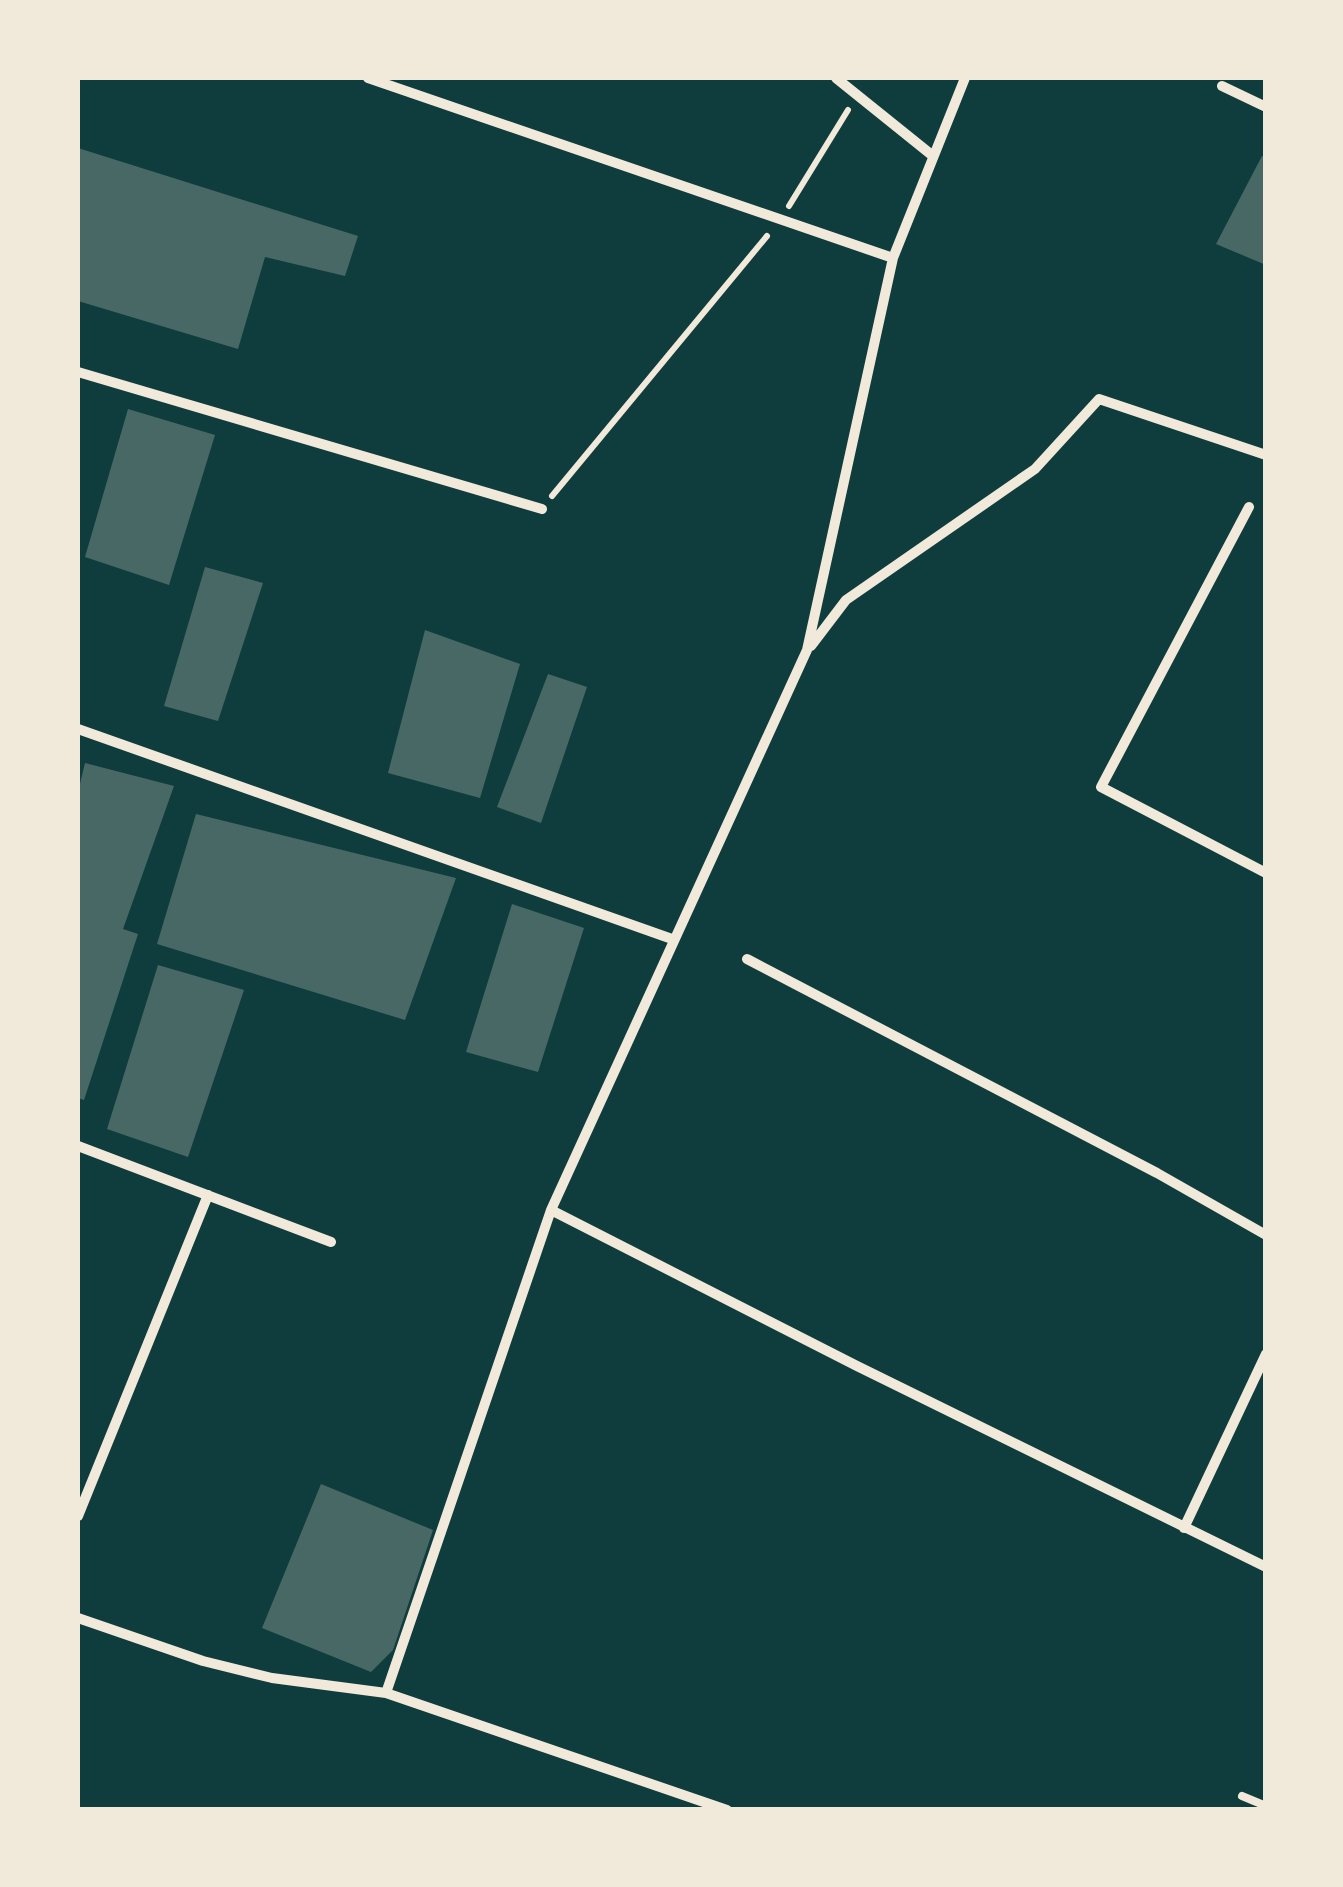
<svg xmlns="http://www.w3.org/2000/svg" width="1343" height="1887" viewBox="0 0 1343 1887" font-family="Poppins,sans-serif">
  <rect width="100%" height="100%" fill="#0f3d3e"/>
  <path fill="#486865" d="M78,148L358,236L345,276L265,257L238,349L78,301Z
    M1262,156L1266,158V265L1216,244Z
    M128,409L215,435L169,585L85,557Z
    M205,567L263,583L218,721L164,706Z
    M425,630L520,664L480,798L388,773Z
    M548,674L587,687L541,823L497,807Z
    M85,763L174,786L123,929L138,934L84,1100L78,1098V792Z
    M196,814L456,878L405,1020L157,944Z
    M512,904L584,928L538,1072L466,1052Z
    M158,965L244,990L188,1157L107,1129Z
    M321,1484L433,1530L393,1650L371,1672L262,1628Z"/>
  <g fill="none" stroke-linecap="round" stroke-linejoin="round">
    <path stroke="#f1e9da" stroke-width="6" d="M789,206L848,110
      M552,496L767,236"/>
    <path stroke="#f1e9da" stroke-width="8" d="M1242,1796L1266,1806"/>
    <path stroke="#f1e9da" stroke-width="10" d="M368,78L893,258
      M836,78L933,156
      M1222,86L1266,107
      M78,372L542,509
      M1249,507L1101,787L1266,873
      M811,646L846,600L1035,469L1099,399L1266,455
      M78,729L672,939
      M747,959L1157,1173L1266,1235
      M78,1146L331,1242
      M551,1210L857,1366L1266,1567
      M78,1516L208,1195
      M1184,1528L1266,1354
      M78,1618L203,1661L272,1678L386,1693L727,1810
      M386,1693L551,1210L807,650L893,258L965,78"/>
  </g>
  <rect width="1343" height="1887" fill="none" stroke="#f1e9da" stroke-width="160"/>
</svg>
